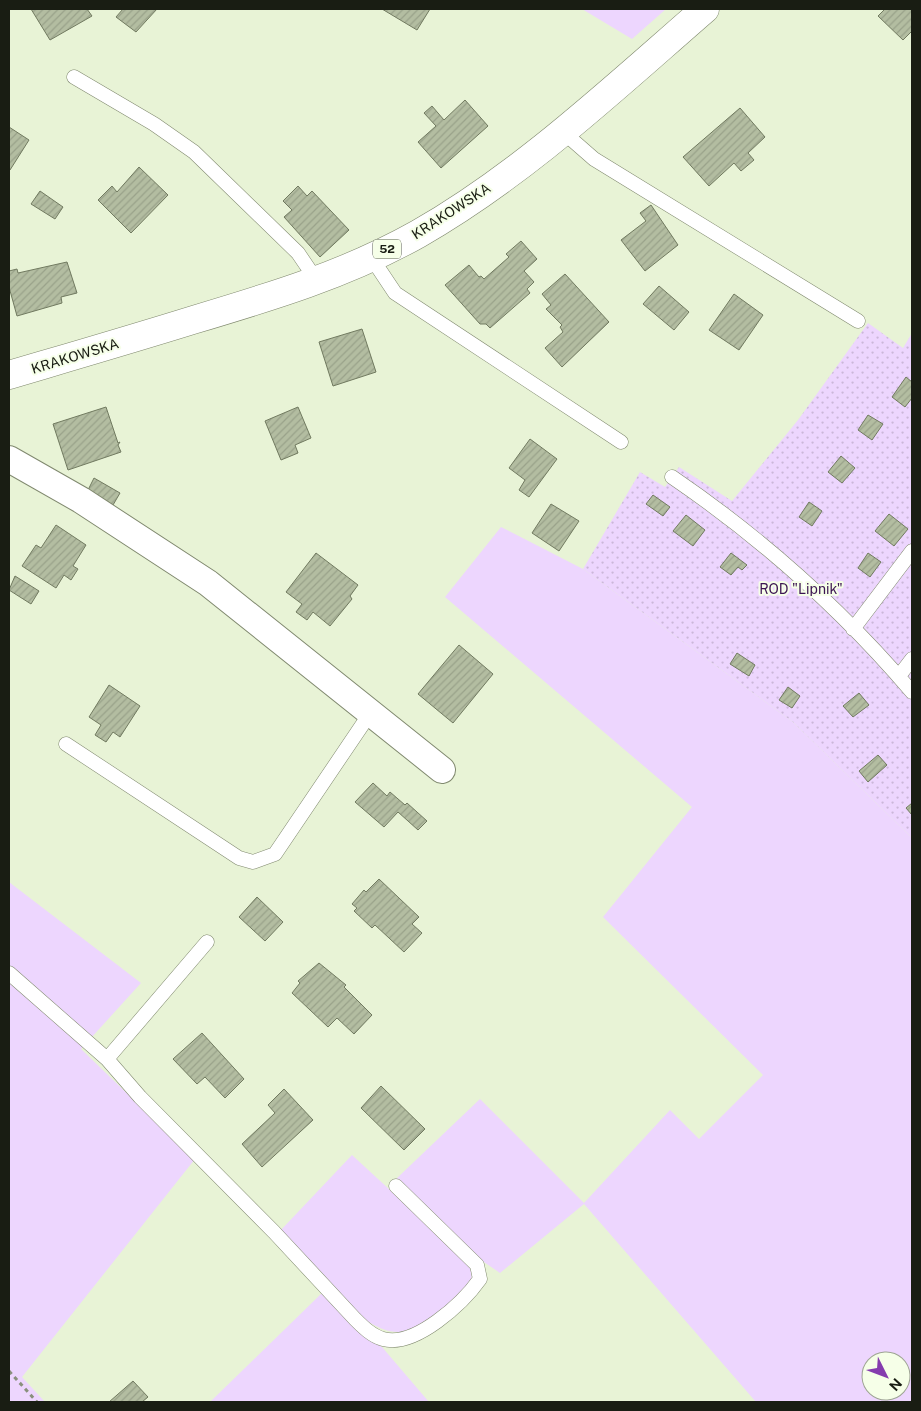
<svg xmlns="http://www.w3.org/2000/svg" width="921" height="1411" viewBox="0 0 921 1411" font-family="'Public Sans',sans-serif">
  <defs>
    <pattern id="park-dots" width="8" height="8" patternUnits="userSpaceOnUse" patternTransform="scale(1.25)"><rect width="8" height="8" fill="#edd6fe"/><path d="M2 2h.1M6 6h.1" fill="none" stroke="#cbb7d9" stroke-width="1.8" stroke-linecap="round"/></pattern>
    <pattern id="building-hatch" width="6" height="6" patternUnits="userSpaceOnUse" patternTransform="scale(1.25)"><rect width="6" height="6" fill="#b3bda1"/><path d="M-1 1l2-2M0 6l6-6M5 7l2-2" fill="none" stroke="#99a28a"/></pattern>
  </defs>
  <rect width="100%" height="100%" fill="#e8f3d6"/>
  <path fill="#edd6fe" fill-rule="evenodd" d="M582,9H666L632,39Z
    M501,527L583,569L793,722L912,838V1402H756L584,1204L500,1273L481,1260L396,1179L480,1099L584,1203L670,1110L699,1139L763,1075L603,917L692,807L445,597ZM871,1361H901V1391H871Z
    M9,882L141,983L81,1049L195,1159L22,1377L45,1402H9Z
    M352,1155L467,1261C470,1268 474,1275 470,1283C463,1299 417,1331 399,1332C386,1332 377,1327 367,1321L280,1231Z
    M323,1292L367,1338L382,1347L429,1402H210Z"/>
  <path fill="url(#park-dots)" d="M868,323L903,348L912,333V838L793,722L583,569L640,472L665,487L679,467L732,501L798,420Z"/>
  <path fill="url(#building-hatch)" stroke="#717a60" d="M31,9H87L92,16L50,40Z
    M123,9H157L136,32L116,17Z
    M382,9H430L417,30Z
    M885,9H912V31L903,40L878,16Z
    M465,100L488,126L441,168L418,142L436,126L424,113L432,106L444,120Z
    M740,108L765,137L748,153L754,160L741,171L734,163L709,186L683,157Z
    M9,127L29,140L10,170L9,169Z
    M139,167L168,195L131,233L98,200L112,186L117,192Z
    M298,186L307,196L312,191L349,230L320,257L284,217L292,210L283,201Z
    M40,191L63,207L55,219L31,204Z
    M651,205L678,245L645,271L621,240L646,221L640,213Z
    M521,241L537,259L524,271L534,282L527,289L530,293L490,328L486,324H480L445,285L469,265L479,277L481,276L484,279L509,257L506,254Z
    M67,262L77,293L61,297L62,303L17,316L9,287V271L17,269L18,273Z
    M565,274L609,322L562,367L545,348L563,332L560,327L562,325L546,309L551,305L542,294Z
    M659,286L689,312L674,330L643,304Z
    M734,294L763,315L739,350L709,330Z
    M362,329L376,372L333,386L319,342Z
    M906,377L912,382V398L905,407L892,397Z
    M106,407L118,443L120,442L118,445L121,452L68,470L53,424Z
    M298,407L311,438L295,445L298,453L281,460L265,421Z
    M868,415L883,424L872,440L858,430Z
    M530,439L557,459L529,497L519,490L525,480L509,468Z
    M841,456L855,468L842,483L828,472Z
    M94,478L120,493L113,505L88,490Z
    M653,495L670,507L663,516L646,504Z
    M809,502L822,511L812,526L799,517Z
    M551,504L579,521L559,551L532,533Z
    M889,514L908,529L894,546L875,531Z
    M686,515L705,530L693,546L673,531Z
    M56,525L86,545L73,566L78,569L71,580L64,575L56,588L22,566L36,545L41,548Z
    M316,553L358,585L350,596L352,599L330,626L313,612L307,620L296,612L302,604L286,592Z
    M731,553L747,565L742,570L738,567L731,575L720,567Z
    M868,553L881,562L870,577L858,568Z
    M15,576L39,591L31,604L9,590Z
    M459,645L493,674L453,723L418,694Z
    M737,653L755,665L749,676L730,664Z
    M109,685L140,706L120,737L113,732L106,742L95,735L101,725L89,717Z
    M788,687L800,696L792,708L779,700Z
    M859,693L869,705L853,717L843,706Z
    M878,755L887,765L868,782L859,771Z
    M373,783L387,796L390,792L405,805L407,803L427,821L418,830L398,812L384,827L355,802Z
    M912,803V815L906,808Z
    M379,879L419,917L412,924L422,933L404,952L375,925L372,928L354,911L357,908L352,904L364,890L366,892Z
    M257,897L283,922L265,941L239,917Z
    M319,963L346,985L344,987L372,1015L354,1034L337,1018L328,1027L292,993L300,983L298,981Z
    M202,1033L244,1079L225,1098L205,1077L197,1084L173,1059Z
    M381,1086L425,1129L404,1150L361,1108Z
    M284,1089L313,1120L262,1167L242,1144L275,1113L268,1105Z
    M133,1381L148,1397L142,1402H109Z"/>
  <g fill="none" stroke-linecap="round" stroke-linejoin="round">
    <g stroke="#80896f" stroke-width="15">
      <path id="service" d="M74,77L154,124L194,152L298,253L317,281
        M562,131L594,159L858,321
        M371,257L395,293L621,442
        M672,477C760,537 843,611 912,692
        M853,629L912,551
        M899,676L912,659
        M66,744L239,858L253,862L275,854L371,712
        M9,973L107,1059L140,1097L274,1232L355,1319C363,1327 372,1336 383,1339C415,1348 463,1303 480,1279L477,1265L396,1186
        M107,1059L207,942"/>
    </g>
    <g stroke="#80896f" stroke-width="28">
      <path id="minor" d="M9,459L81,500L208,583L442,770"/>
    </g>
    <g stroke="#80896f" stroke-width="29">
      <path id="primary" d="M9,375C70,357 132,339 193,320C270,297 347,274 418,234C523,174 614,88 705,9"/>
    </g>
    <path stroke="#89907c" stroke-width="3" stroke-dasharray="4 4" stroke-linecap="butt" d="M9,1371L37,1402"/>
    <use href="#service" stroke="#fff" stroke-width="14"/>
    <use href="#minor" stroke="#fff" stroke-width="26"/>
    <use href="#primary" stroke="#fff" stroke-width="28"/>
  </g>
  <g text-anchor="middle" dominant-baseline="central" stroke-width="4" stroke-linejoin="round" paint-order="stroke">
    <rect fill="#f6ffe8" stroke="#5b6153" stroke-width="1" x="373" y="239.5" width="28" height="19" rx="4"/>
    <g font-size="12" font-weight="bold" fill="#191d13">
      <text x="387" y="249">52</text>
    </g>
    <g font-size="14" fill="#191d13" stroke="#f6ffe8">
      <text transform="translate(451 211) rotate(-33)">KRAKOWSKA</text>
      <text transform="translate(75 356) rotate(-17)">KRAKOWSKA</text>
    </g>
    <g font-size="14" fill="#3c1552" stroke="#f6ffe8">
      <text x="801" y="589">ROD "Lipnik"</text>
    </g>
  </g>
  <rect width="921" height="1411" fill="none" stroke="#191d13" stroke-width="20"/>
  <g transform="translate(886 1376) rotate(132)"><circle r="24" fill="#f6ffe8" stroke="#9ea593"/>
  <path d="M0-4L9 19L0 12L-9 19Z" fill="#853cae"/>
  <text y="-8" font-size="14" font-weight="bold" text-anchor="middle" fill="#191d13">N</text>
  </g>
</svg>
